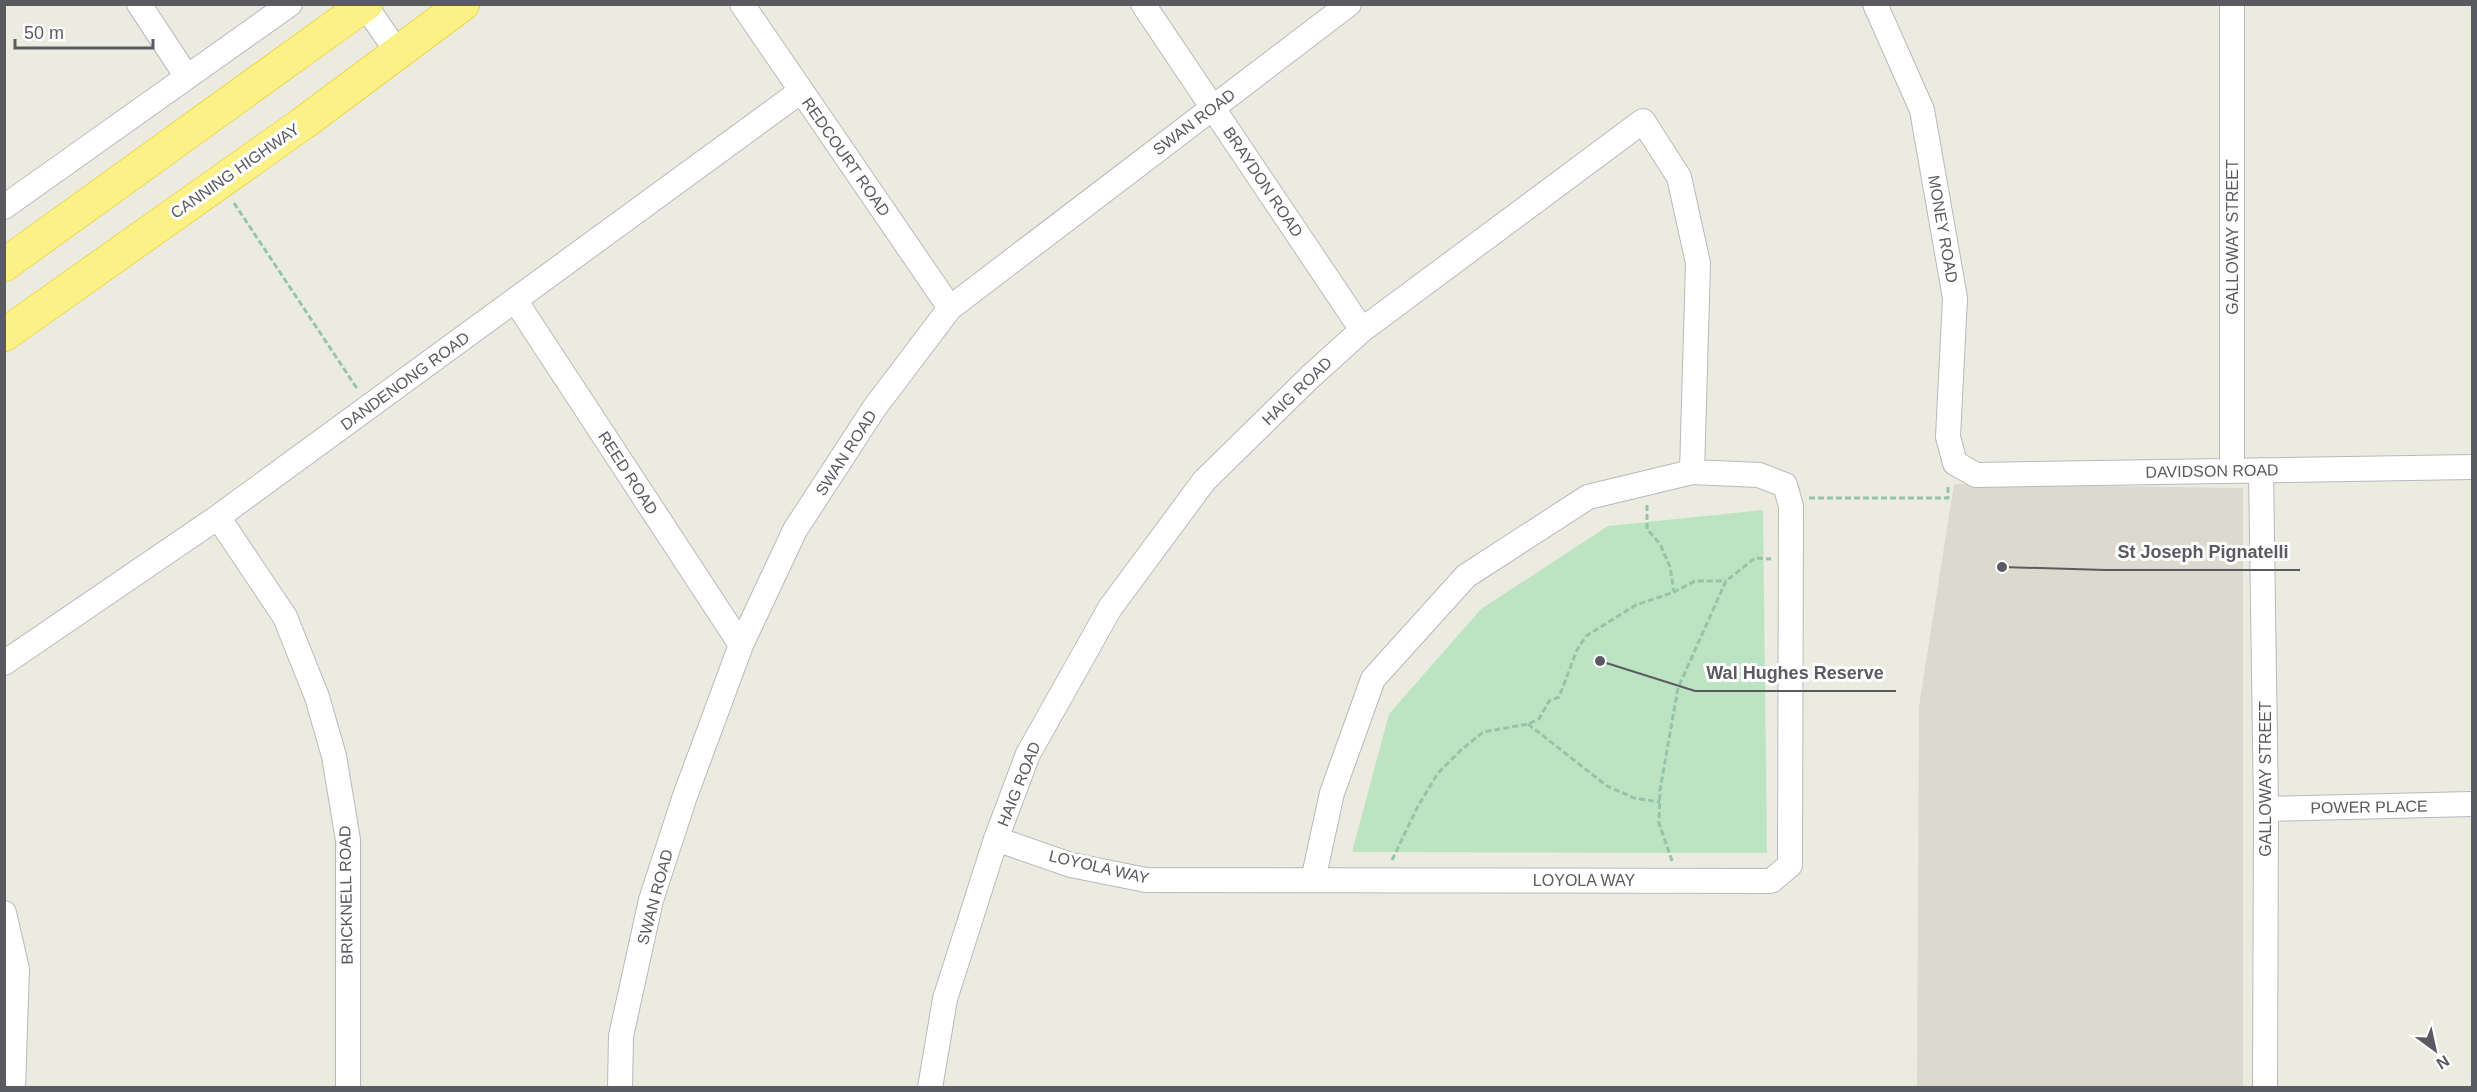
<svg xmlns="http://www.w3.org/2000/svg" width="2477" height="1092" viewBox="0 0 2477 1092" font-family="Helvetica,sans-serif">
  <rect width="100%" height="100%" fill="#ecebe0"/>
  <path fill="#dcdace" d="M1954,484L2243,488V1087L1917,1088L1919,706Z"/>
  <path fill="#bce4c2" d="M1763,510L1767,853L1352,852L1389,714L1481,609L1608,526Z"/>
  <g fill="none" stroke-linecap="round" stroke-linejoin="round">
    <g stroke="#b8b9bf" stroke-width="26">
      <path id="minor" d="M139,4L187,77
        M364,4L398,53
        M742,4L950,308
        M1143,4L1362,330
        M1875,4L1922,110L1955,298L1948,437L1955,463L1976,475L2472,467
        M4,207L290,4
        M515,300L741,645
        M2232,470V4
        M2261,470L2266,809L2265,1088
        M218,517L285,617L317,697L334,756L348,840V1088
        M4,663L218,517L801,91
        M2266,809L2472,804
        M996,839L1071,865L1146,880L1771,881L1790,865L1791,506L1785,485L1759,475L1692,472L1588,497L1466,576L1373,679L1332,793L1313,880
        M4,913L17,969L13,1088
        M620,1088L621,1036L651,900L685,796L741,645L795,530L875,407L950,308L1349,4
        M930,1088L945,999L996,839L1028,754L1110,608L1204,481L1310,377L1362,330L1643,121L1679,177L1698,263L1692,472"/>
    </g>
    <g stroke="#e9c602" stroke-width="34">
      <path id="highway" d="M4,265L366,4
        M4,335L302,124L463,4"/>
    </g>
    <path stroke="#95c4aa" stroke-width="3" stroke-dasharray="6 3" stroke-linecap="butt" d="M234,203L358,390
      M1809,498H1948V484
      M1647,505V529L1660,544L1670,567L1674,592
      M1528,724L1607,786L1634,798L1660,802
      M1392,860L1418,806L1438,773L1460,751L1483,732L1528,724L1539,719L1549,701L1559,697L1577,650L1586,636L1636,605L1674,592L1695,581H1726
      M1672,861L1659,823L1660,790L1678,688L1726,581L1755,558L1771,559"/>
    <use href="#minor" stroke="#fff" stroke-width="24"/>
    <use href="#highway" stroke="#fcf187" stroke-width="33"/>
  </g>
  <g text-anchor="middle" dominant-baseline="central" stroke-width="6" stroke-linejoin="round" paint-order="stroke">
    <g font-size="16" fill="#595b61" stroke="#fff">
      <text transform="translate(1194 122) rotate(-37)">SWAN ROAD</text>
      <text transform="translate(846 157) rotate(55)">REDCOURT ROAD</text>
      <text transform="translate(235 171) rotate(-35)">CANNING HIGHWAY</text>
      <text transform="translate(1263 182) rotate(56)">BRAYDON ROAD</text>
      <text transform="translate(1943 229) rotate(80)">MONEY ROAD</text>
      <text transform="translate(2232 237) rotate(-90)">GALLOWAY STREET</text>
      <text transform="translate(405 381) rotate(-36)">DANDENONG ROAD</text>
      <text transform="translate(1297 391) rotate(-44)">HAIG ROAD</text>
      <text transform="translate(846 453) rotate(-57)">SWAN ROAD</text>
      <text transform="translate(2212 471) rotate(-1)">DAVIDSON ROAD</text>
      <text transform="translate(628 473) rotate(57)">REED ROAD</text>
      <text transform="translate(2265 779) rotate(-90)">GALLOWAY STREET</text>
      <text transform="translate(1019 784) rotate(-68)">HAIG ROAD</text>
      <text transform="translate(2369 807) rotate(-1)">POWER PLACE</text>
      <text transform="translate(1099 867) rotate(13)">LOYOLA WAY</text>
      <text x="1584" y="880">LOYOLA WAY</text>
      <text transform="translate(346 895) rotate(-91)">BRICKNELL ROAD</text>
      <text transform="translate(655 897) rotate(-75)">SWAN ROAD</text>
    </g>
  </g>
  <path fill="none" stroke="#595b61" stroke-width="2" d="M2002 567L2105 570H2300M1600 661L1695 691H1896"/>
  <g fill="#595b61" stroke="#fff" stroke-width="2">
    <circle cx="2002" cy="567" r="6"/>
    <circle cx="1600" cy="661" r="6"/>
  </g>
  <g font-size="18" text-anchor="middle" font-weight="bold" fill="#595b61" stroke="#fff" stroke-width="6" stroke-linejoin="round" paint-order="stroke">
    <text x="2203" y="558">St Joseph Pignatelli</text>
    <text x="1795" y="679">Wal Hughes Reserve</text>
  </g>
  <rect width="2477" height="1092" fill="none" stroke="#595b61" stroke-width="12"/>
  <g transform="translate(2435 1050) rotate(147)" stroke="#ffffff" stroke-width="4.5" paint-order="stroke">
  <path d="M0-4.5L10 22L0 15L-10 22Z" fill="#595b61"/>
  <text y="-9" font-size="16" font-weight="bold" text-anchor="middle" fill="#595b61">N</text>
  </g>
  <path d="M15 39v9h138v-9" fill="none" stroke="#595b61" stroke-width="3"/>
  <text x="24" y="39" font-size="18" fill="#595b61" stroke="#ffffff" stroke-width="4.5" paint-order="stroke">50 m</text>
</svg>
